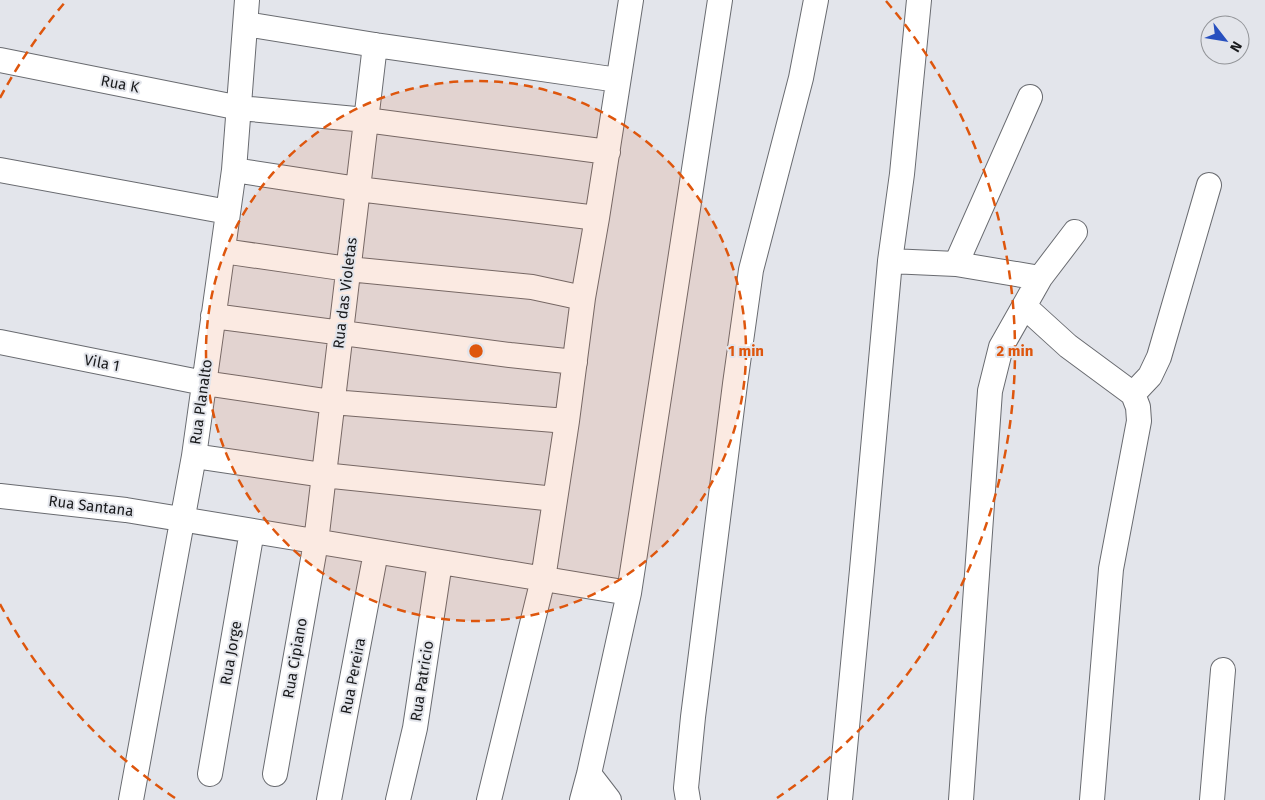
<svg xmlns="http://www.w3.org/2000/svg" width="1265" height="800" viewBox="0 0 1265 800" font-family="'Fira Sans',sans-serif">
  <rect width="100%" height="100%" fill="#e3e5eb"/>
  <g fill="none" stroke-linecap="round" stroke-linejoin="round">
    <g stroke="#696b70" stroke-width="26">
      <path id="street" d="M246,24L375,45L618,80
        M0,60L240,108L366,120L608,152
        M0,170L228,212
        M234,170L358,189L597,218
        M223,251L348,269L532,287L583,298
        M890,261L956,264L1040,278
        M956,264L1030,97
        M1024,306L1068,346L1133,394L1138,407L1139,421L1111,569L1092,800
        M213,316L510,355L575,362
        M0,342L204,383L332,402L567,421
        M1133,394L1150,376L1159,357L1209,185
        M194,456L323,475L555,499
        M0,496L126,510L629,593
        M210,774L252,531
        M275,774L316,542L375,45
        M589,774L609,800
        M131,800L194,456L234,170L247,0
        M329,800L376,552
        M398,800L415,728L440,562
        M489,800L543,579L567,421L583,298L597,218L631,0
        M582,800L589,774L629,593L720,0
        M688,800L686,788L693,717L735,384L751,270L801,78L816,0
        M840,800L862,570L890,261L902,174L919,0
        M961,800L990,391L1001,347L1040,278L1075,232
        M1212,800L1223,670"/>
    </g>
    <use href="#street" stroke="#fff" stroke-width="24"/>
  </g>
  <circle cx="476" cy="351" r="270" fill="#de560d" fill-opacity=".12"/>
  <g fill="none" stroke="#de560d" stroke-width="2.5" stroke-dasharray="9 6">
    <circle cx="476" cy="351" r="270"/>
    <path d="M175 798A539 539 0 0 1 0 604M0 98A539 539 0 0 1 66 1M886 1A539 539 0 0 1 777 798"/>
  </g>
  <g text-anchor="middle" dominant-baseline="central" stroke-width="4" stroke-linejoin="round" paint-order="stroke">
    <g font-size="15" fill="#191a1c" stroke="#e3e5eb">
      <text transform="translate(120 84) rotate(11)">Rua K</text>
      <text transform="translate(345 293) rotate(-83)">Rua das Violetas</text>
      <text transform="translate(102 363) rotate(11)">Vila 1</text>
      <text transform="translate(201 402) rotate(-82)">Rua Planalto</text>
      <text transform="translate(91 506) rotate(7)">Rua Santana</text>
      <text transform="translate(231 653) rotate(-80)">Rua Jorge</text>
      <text transform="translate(295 658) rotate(-80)">Rua Cipiano</text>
      <text transform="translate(353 676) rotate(-79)">Rua Pereira</text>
      <text transform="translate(422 681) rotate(-81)">Rua Patricio</text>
    </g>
  </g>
  <circle cx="476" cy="351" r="8" fill="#de560d" stroke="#e3e5eb" stroke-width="2.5"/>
  <g font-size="15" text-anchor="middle" font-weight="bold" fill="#de560d" stroke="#e3e5eb" stroke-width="4" stroke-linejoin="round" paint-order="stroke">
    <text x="746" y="356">1 min</text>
    <text x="1015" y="356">2 min</text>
  </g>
  <g transform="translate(1225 40) rotate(121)"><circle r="24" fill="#e3e5eb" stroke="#929498"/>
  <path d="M0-4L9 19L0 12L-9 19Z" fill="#2850bf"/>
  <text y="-8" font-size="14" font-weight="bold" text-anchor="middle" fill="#191a1c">N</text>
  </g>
</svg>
